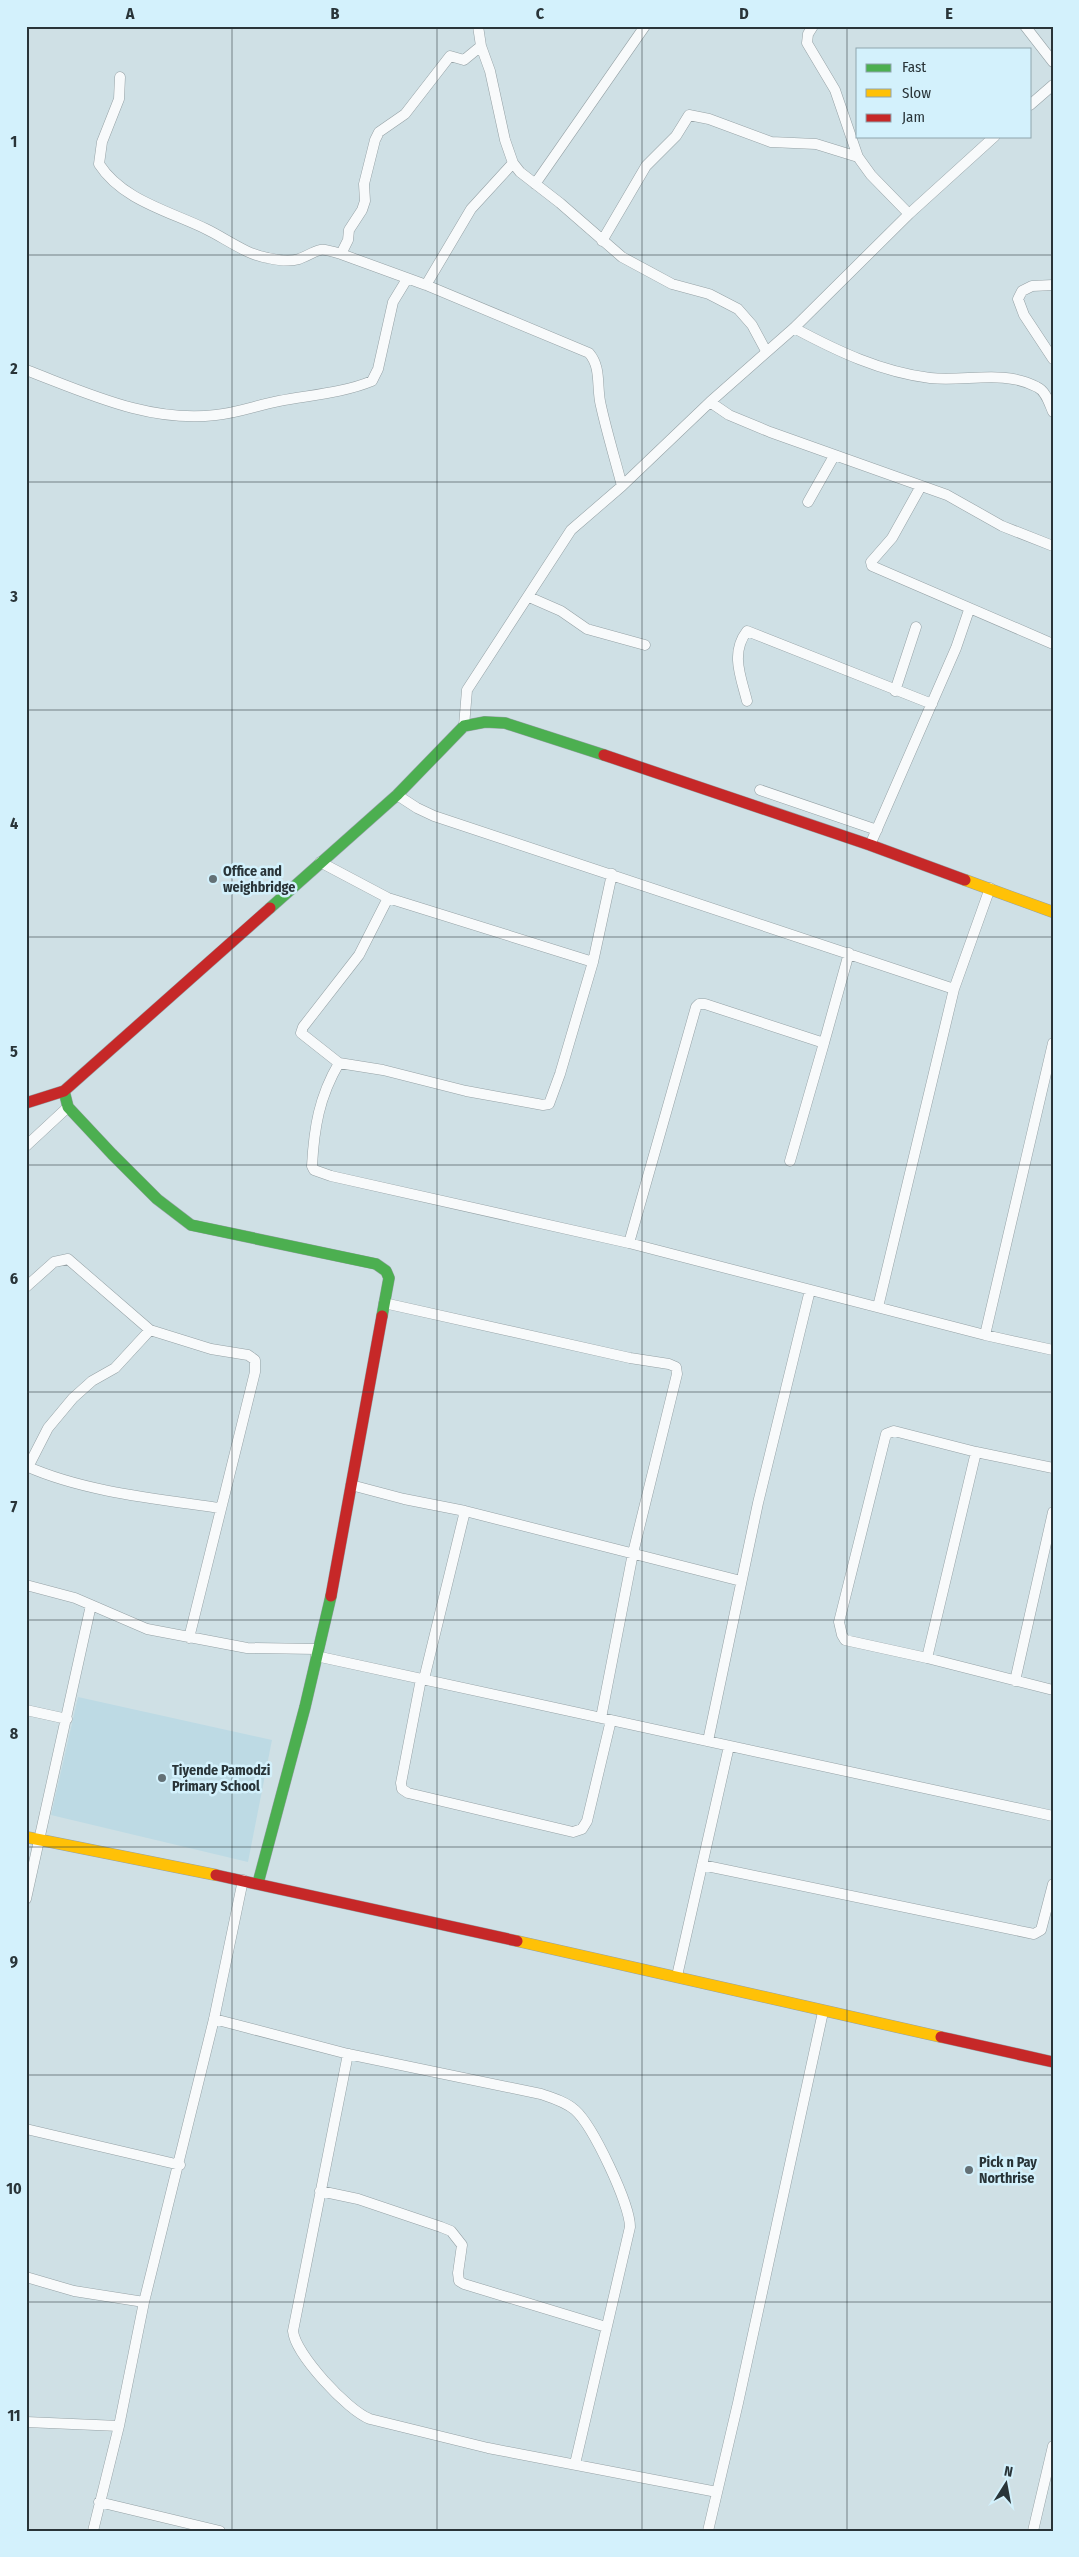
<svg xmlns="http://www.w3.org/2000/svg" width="1079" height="2557" viewBox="0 0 1079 2557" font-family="'Fira Sans Condensed',sans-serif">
  <rect width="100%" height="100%" fill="#cfe0e5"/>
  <path fill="#bddae4" d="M78,1697L272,1740L248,1862L51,1815Z"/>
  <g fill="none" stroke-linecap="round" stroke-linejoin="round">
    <g stroke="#95a1a5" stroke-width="11">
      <path id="street" d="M478,26L481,46L490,71L505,140L513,163L520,172L560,203L622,257L672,284L709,294L738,309L752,325L766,351
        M813,26L808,34L807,43L835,90L858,157L871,175L909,214
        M1025,26L1053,62
        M481,46L464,60L450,56L405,114L379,132L375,140L364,184L365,201L362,210L349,230L348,240L341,254L426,285L589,353C602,368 596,387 601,406C607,433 615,459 622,486
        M120,77L119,99L102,142L99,164C122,200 169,211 206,229C225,238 247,255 268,258C277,260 290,262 299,259C322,250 315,246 341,254
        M1030,105L1053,85
        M535,184L645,26
        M602,241L646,166L676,136L689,115L709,119L771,142L816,144L858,157
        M426,285L471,209L513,163
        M1053,285L1032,286L1022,291L1018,299L1024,315L1053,359
        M794,328C837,351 881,372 930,378C966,382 1003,369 1037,387C1046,391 1049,403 1053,412
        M26,370C87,393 149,423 216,415C237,413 258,405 279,401C310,395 343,393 372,381L378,369L393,302L407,279
        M710,402L729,415L770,432L947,495L1002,526L1053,546
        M921,486L892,538L871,562L872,566L1053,644
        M808,502L834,456
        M529,597L561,611L587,629L645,645
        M895,691L916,627
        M747,701C741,677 730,653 747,631L932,704
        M464,726L467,690L571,530L622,486L710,402L794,328L909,214L995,136
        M760,790L877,830
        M397,795L417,808L434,816L954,989
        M870,845L956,648L969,610
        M320,862L388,898L593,962
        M388,898L359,955L303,1027L301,1033L339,1063L383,1070L466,1091L543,1105L549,1104L560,1074L593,962L612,874
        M339,1063C319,1097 314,1128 312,1166L314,1170L331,1176L629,1243L985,1335L1053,1350
        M26,1146L68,1107
        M790,1161L824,1043
        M629,1243L696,1007L699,1004H705L824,1043L849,953
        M26,1287L54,1262L68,1259L150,1330L211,1349L248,1355L255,1360V1372L189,1638
        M384,1303L630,1358L669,1364L676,1367L677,1374L633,1553L601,1718
        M878,1307L954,989L990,888
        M985,1335L1053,1043
        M26,1466C84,1492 158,1499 220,1508
        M28,1467L48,1428L73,1398L92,1381L115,1368L150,1330
        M1053,1468L976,1452L894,1431L886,1434L839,1622L842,1635L845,1640L927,1658L1053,1690
        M351,1485L404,1499L465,1511L741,1581
        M26,1585L75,1598L147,1629L247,1648L317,1649
        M316,1656L1053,1816
        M927,1658L976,1452
        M421,1679L401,1783L402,1789L408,1793L573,1832L582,1829L587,1821L611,1720
        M424,1679L465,1511
        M1015,1681L1053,1512
        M26,1710L67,1719
        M708,1741L758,1503L810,1290
        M702,1865L1034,1934L1041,1930L1053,1884
        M26,1899L91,1605
        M677,1976L729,1746
        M214,2019L348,2054L541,2094C553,2098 566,2102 575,2110C593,2126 630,2204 630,2227L575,2464
        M348,2054L293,2331C295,2354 348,2411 370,2419L488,2448L717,2492
        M26,2129L180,2165
        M320,2191L358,2199L441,2227L451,2231L462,2245L458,2273L459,2281L464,2284L606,2327
        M26,2277L74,2291L144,2302
        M26,2422L119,2426
        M99,2502L220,2531
        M93,2531L119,2426L144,2302L214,2019L243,1880
        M708,2531L738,2403L823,2012
        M1033,2531L1053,2446"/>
    </g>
    <g stroke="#95a1a5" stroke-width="12">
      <path id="fast" d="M270,908L397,795L464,726L485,722L505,723L604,755
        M64,1091L68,1107L112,1154L157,1199L191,1225L376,1264L386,1271L389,1278L382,1316
        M258,1883L305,1707L331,1596"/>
    </g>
    <g stroke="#95a1a5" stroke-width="12">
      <path id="slow" d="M965,880L1053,912
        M26,1837L216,1875
        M517,1941L941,2037"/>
    </g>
    <g stroke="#95a1a5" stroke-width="12">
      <path id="jam" d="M604,755L870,845L965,880
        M26,1103L64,1091L270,908
        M331,1596L382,1316
        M216,1875L517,1941
        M941,2037L1053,2062"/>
    </g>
    <use href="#street" stroke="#f8fafb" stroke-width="10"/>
    <use href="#fast" stroke="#4caf50" stroke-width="11"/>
    <use href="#slow" stroke="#ffc107" stroke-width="11"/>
    <use href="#jam" stroke="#c62828" stroke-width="11"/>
  </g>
  <path fill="none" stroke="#293438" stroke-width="1" stroke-opacity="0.55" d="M232,26V2531M437,26V2531M642,26V2531M847,26V2531M26,255H1053M26,482H1053M26,710H1053M26,937H1053M26,1165H1053M26,1392H1053M26,1620H1053M26,1847H1053M26,2075H1053M26,2302H1053"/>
  <g fill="#637075" stroke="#d3f1fc" stroke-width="2">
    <circle cx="213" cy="879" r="5"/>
    <circle cx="162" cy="1778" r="5"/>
    <circle cx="969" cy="2170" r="5"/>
  </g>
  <g text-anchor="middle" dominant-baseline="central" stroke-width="5" stroke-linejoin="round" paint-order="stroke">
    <g font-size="14" font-weight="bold" fill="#293438" stroke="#d3f1fc" text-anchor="start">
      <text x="223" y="871">Office and<tspan x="223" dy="16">weighbridge</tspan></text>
      <text x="172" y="1770">Tiyende Pamodzi<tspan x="172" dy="16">Primary School</tspan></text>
      <text x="979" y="2162">Pick n Pay<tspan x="979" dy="16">Northrise</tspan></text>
    </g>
  </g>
  <rect width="1079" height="2557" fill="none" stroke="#d3f1fc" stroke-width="55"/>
  <rect x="856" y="48" width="175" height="90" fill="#d3f1fc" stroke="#8fa5ae"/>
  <rect x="866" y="64" width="25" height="8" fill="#4caf50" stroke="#8fa5ae"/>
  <text x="902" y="72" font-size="15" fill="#293438">Fast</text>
  <rect x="866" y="89" width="25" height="8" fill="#ffc107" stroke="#8fa5ae"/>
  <text x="902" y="98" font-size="15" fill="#293438">Slow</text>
  <rect x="866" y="114" width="25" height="8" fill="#c62828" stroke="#8fa5ae"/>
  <text x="902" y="122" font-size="15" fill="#293438">Jam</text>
  <g transform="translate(1006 2484) rotate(11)" stroke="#d3f1fc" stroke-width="4" paint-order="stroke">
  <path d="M0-4L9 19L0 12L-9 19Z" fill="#293438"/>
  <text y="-8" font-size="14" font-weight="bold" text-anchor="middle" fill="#293438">N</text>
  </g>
  <rect x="28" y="28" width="1024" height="2502" fill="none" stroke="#293438" stroke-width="2"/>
  <g font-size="16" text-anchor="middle" font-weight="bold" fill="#293438">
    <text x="130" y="19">A</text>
    <text x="335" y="19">B</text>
    <text x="540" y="19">C</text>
    <text x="744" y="19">D</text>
    <text x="949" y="19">E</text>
    <text x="14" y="147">1</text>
    <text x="14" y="374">2</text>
    <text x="14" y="602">3</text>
    <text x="14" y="829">4</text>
    <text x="14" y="1057">5</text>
    <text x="14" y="1284">6</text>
    <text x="14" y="1512">7</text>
    <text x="14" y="1739">8</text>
    <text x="14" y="1967">9</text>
    <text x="14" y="2194">10</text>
    <text x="14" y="2421">11</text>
  </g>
</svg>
